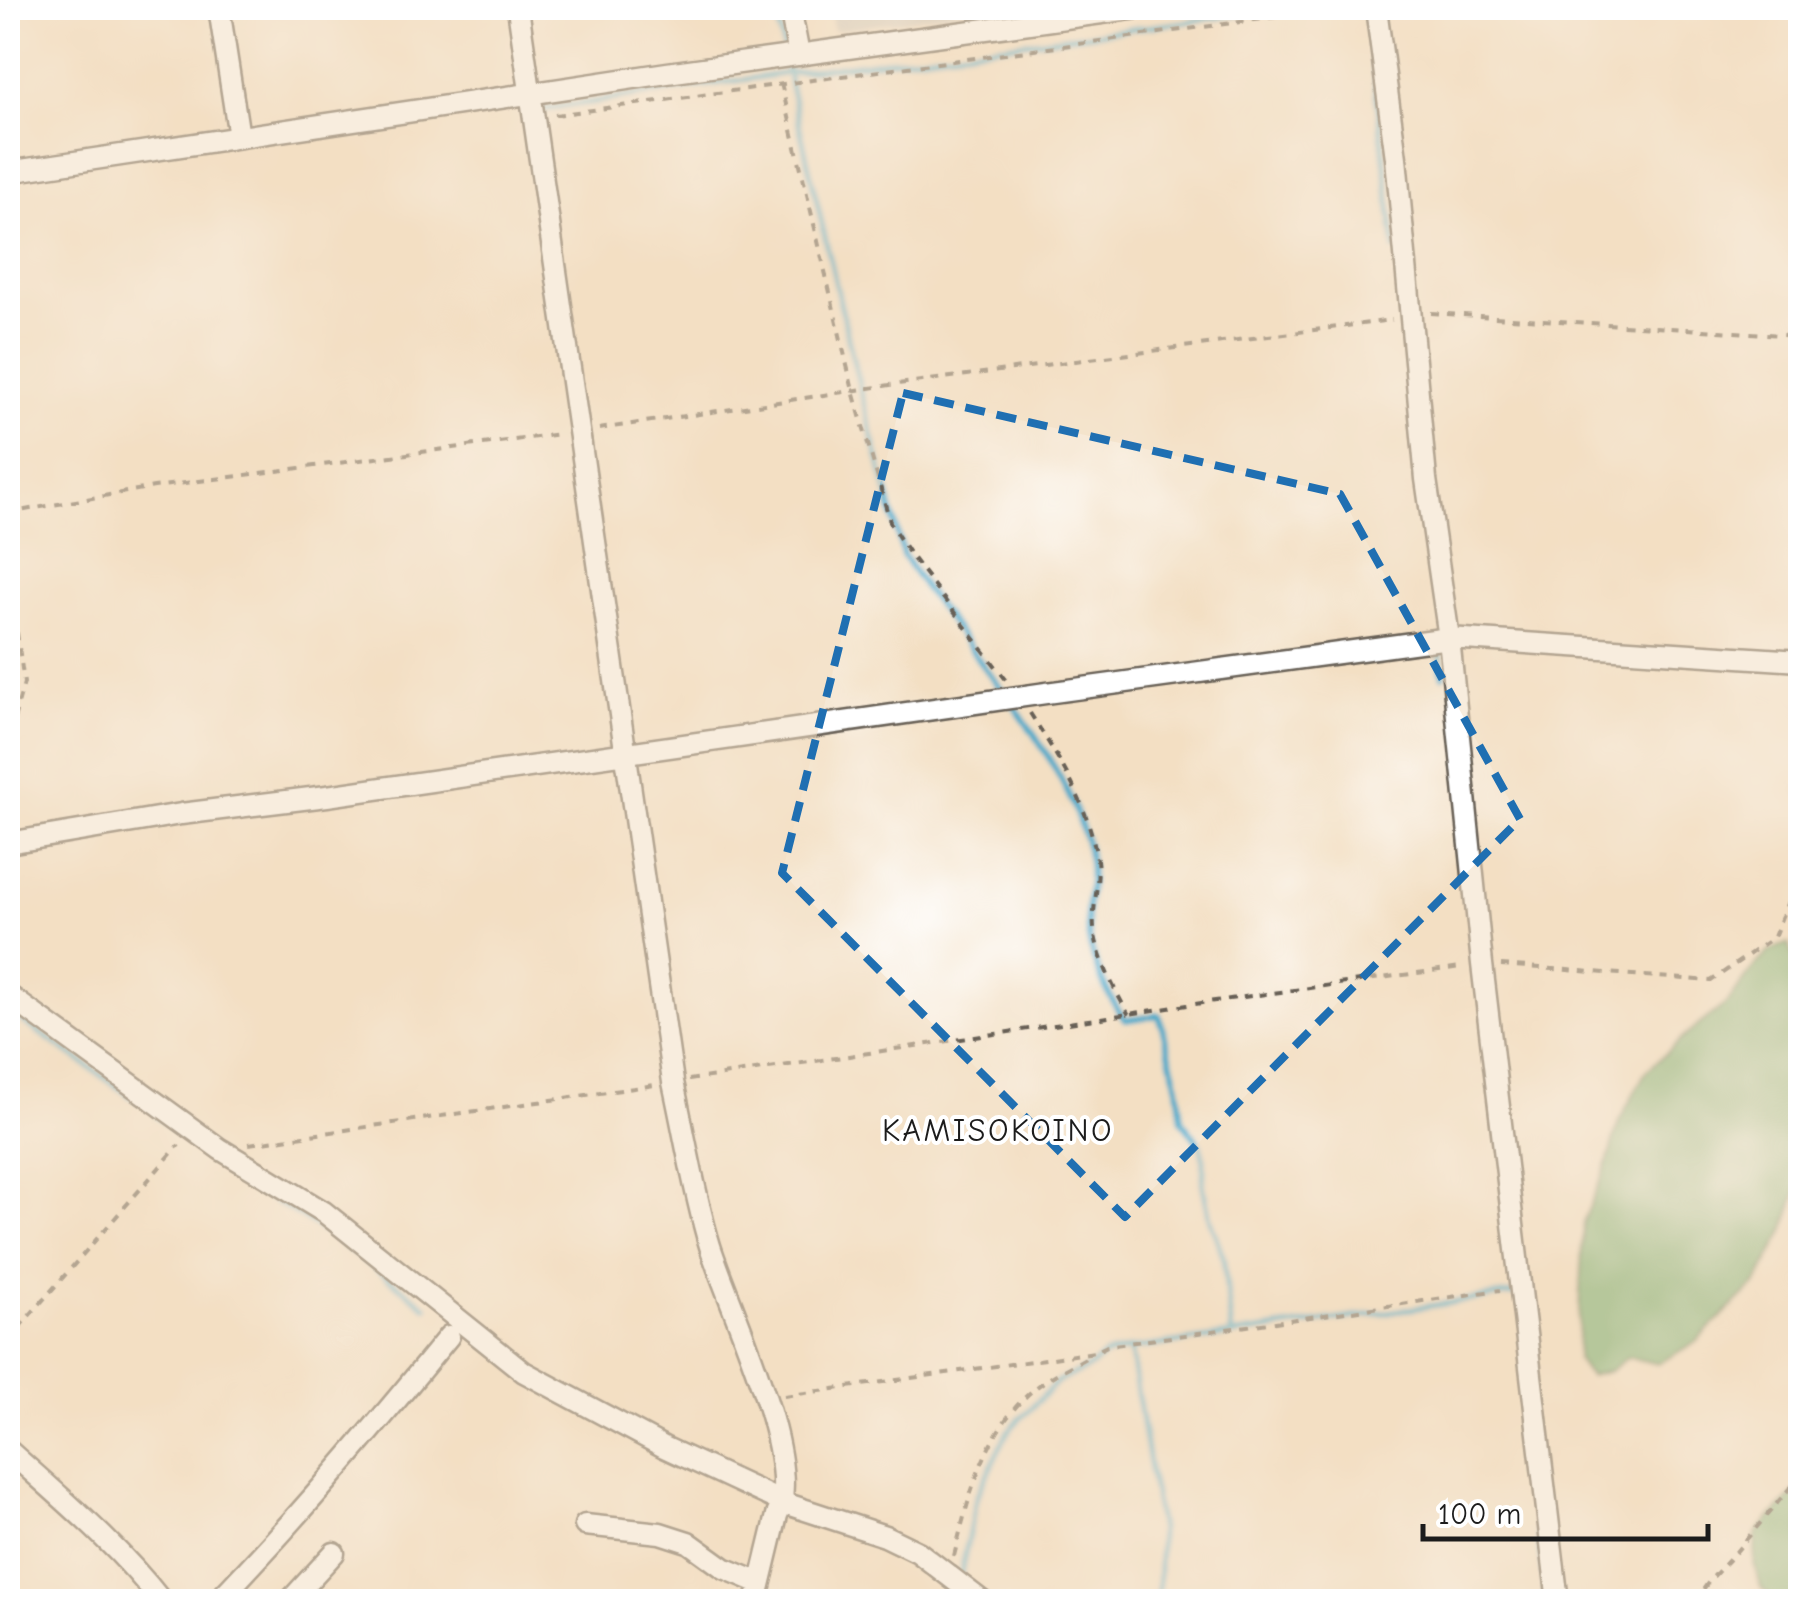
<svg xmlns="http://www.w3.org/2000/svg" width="1808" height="1609" viewBox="0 0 1808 1609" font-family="'Comic Neue',sans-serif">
  <rect width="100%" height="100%" fill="#fff"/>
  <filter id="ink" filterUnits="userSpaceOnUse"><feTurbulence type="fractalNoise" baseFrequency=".01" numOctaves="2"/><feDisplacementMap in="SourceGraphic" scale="20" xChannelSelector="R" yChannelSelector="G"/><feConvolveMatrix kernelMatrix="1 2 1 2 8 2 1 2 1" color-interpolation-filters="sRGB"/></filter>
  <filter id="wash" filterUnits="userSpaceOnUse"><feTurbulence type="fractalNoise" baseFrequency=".0048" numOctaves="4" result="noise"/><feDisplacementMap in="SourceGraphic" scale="40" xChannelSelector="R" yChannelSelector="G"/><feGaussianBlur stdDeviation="2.25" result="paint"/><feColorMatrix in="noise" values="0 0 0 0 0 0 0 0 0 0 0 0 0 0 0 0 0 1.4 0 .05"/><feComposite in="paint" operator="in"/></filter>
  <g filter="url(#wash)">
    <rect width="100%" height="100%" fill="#f3dfc3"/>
    <path fill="#c9c3b8" d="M829,8H985L834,31Z"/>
    <path fill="#6eaa6a" stroke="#456343" stroke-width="2.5" d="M1788,943L1800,970V1182L1784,1231L1757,1283L1697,1341L1658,1364L1628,1357L1610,1371L1589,1376L1577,1359L1583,1222L1605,1170L1619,1121L1646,1071L1691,1031L1728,1002L1755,965L1771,950Z
      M1800,1487V1601H1777L1761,1588L1754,1564L1756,1533Z"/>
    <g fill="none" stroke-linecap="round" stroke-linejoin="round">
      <path stroke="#4aa9c9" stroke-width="6" d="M776,8L791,89L857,376L903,555L926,590L1004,693
        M1366,8L1395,249
        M541,110L788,73L1293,8
        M1439,644L1443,676
        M8,1011L138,1101
        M156,1115L231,1174L326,1232L427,1307
        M1232,1335L1512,1294
        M1130,1349L1160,1530L1158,1602
        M1524,1404L1546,1602
        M960,1578L976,1498L1008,1431L1058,1381L1086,1369L1105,1355L1130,1349L1232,1335L1223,1256L1210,1220L1203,1186L1204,1160L1200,1145L1182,1120L1178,1086L1159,1015L1125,1020C1104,990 1086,951 1087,914C1088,896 1093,877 1090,860C1079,801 1047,751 1012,703"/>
    </g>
  </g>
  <g filter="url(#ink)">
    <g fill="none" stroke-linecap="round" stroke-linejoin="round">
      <g stroke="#676056" stroke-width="25">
        <path id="minor" d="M219,8L239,137
          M518,8L673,1082C685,1136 694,1194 710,1246C728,1304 805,1463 777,1515L756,1602
          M790,8L799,55
          M1376,8L1396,158L1426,479L1449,638L1482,964L1558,1602
          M8,172L667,73L1138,8
          M8,843L181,814L327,796L1046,693L1449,638L1800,661
          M8,995L220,1149L324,1212L524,1372L664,1447L784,1503L885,1536L918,1552L983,1602
          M8,1450C61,1498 117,1544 162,1602
          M585,1525L660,1533L688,1542L724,1568L760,1583
          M217,1602C299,1517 375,1427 449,1336
          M289,1602L334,1553"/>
      </g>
      <path stroke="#676056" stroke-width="4" stroke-dasharray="8 8" stroke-linecap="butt" d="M781,83L853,391L891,525L911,556L1007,681
        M555,115L1343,8
        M1431,313L1800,336
        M599,429L890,385L1392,320
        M8,513L154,487L560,434
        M8,569L24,683L8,740
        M1030,713C1059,759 1089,804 1097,860C1100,883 1092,906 1094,929C1098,959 1114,989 1129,1015
        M1501,965L1711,981L1774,937L1788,901L1800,890
        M689,1080L1208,1002L1461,967
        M249,1144L655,1085
        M8,1340L179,1145
        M784,1396L1095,1352L1107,1346L1500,1290
        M954,1556C969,1497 983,1433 1032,1391C1049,1376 1072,1366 1091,1355
        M1694,1602L1710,1580L1729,1560L1800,1476"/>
      <use href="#minor" stroke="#fff" stroke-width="20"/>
    </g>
  </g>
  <path d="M0 0H1808V1609H0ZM903,393L1340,494L1520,819L1125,1217L782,873Z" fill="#f3dfc3" fill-opacity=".55" fill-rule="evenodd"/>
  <path fill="none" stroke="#1f6fb2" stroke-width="8" stroke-dasharray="20 12" stroke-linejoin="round" d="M903,393L1340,494L1520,819L1125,1217L782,873Z"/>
  <g text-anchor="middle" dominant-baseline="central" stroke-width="8" stroke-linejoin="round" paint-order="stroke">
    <g font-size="32" letter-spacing="2.5" fill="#1c1c1c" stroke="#fff">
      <text x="998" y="1130">KAMISOKOINO</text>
    </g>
  </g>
  <rect width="1808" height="1609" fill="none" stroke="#fff" stroke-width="40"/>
  <path d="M1423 1524v15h285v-15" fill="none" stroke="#1c1c1c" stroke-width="5"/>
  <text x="1438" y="1524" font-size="30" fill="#1c1c1c" stroke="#ffffff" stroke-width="8" paint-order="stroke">100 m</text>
</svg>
